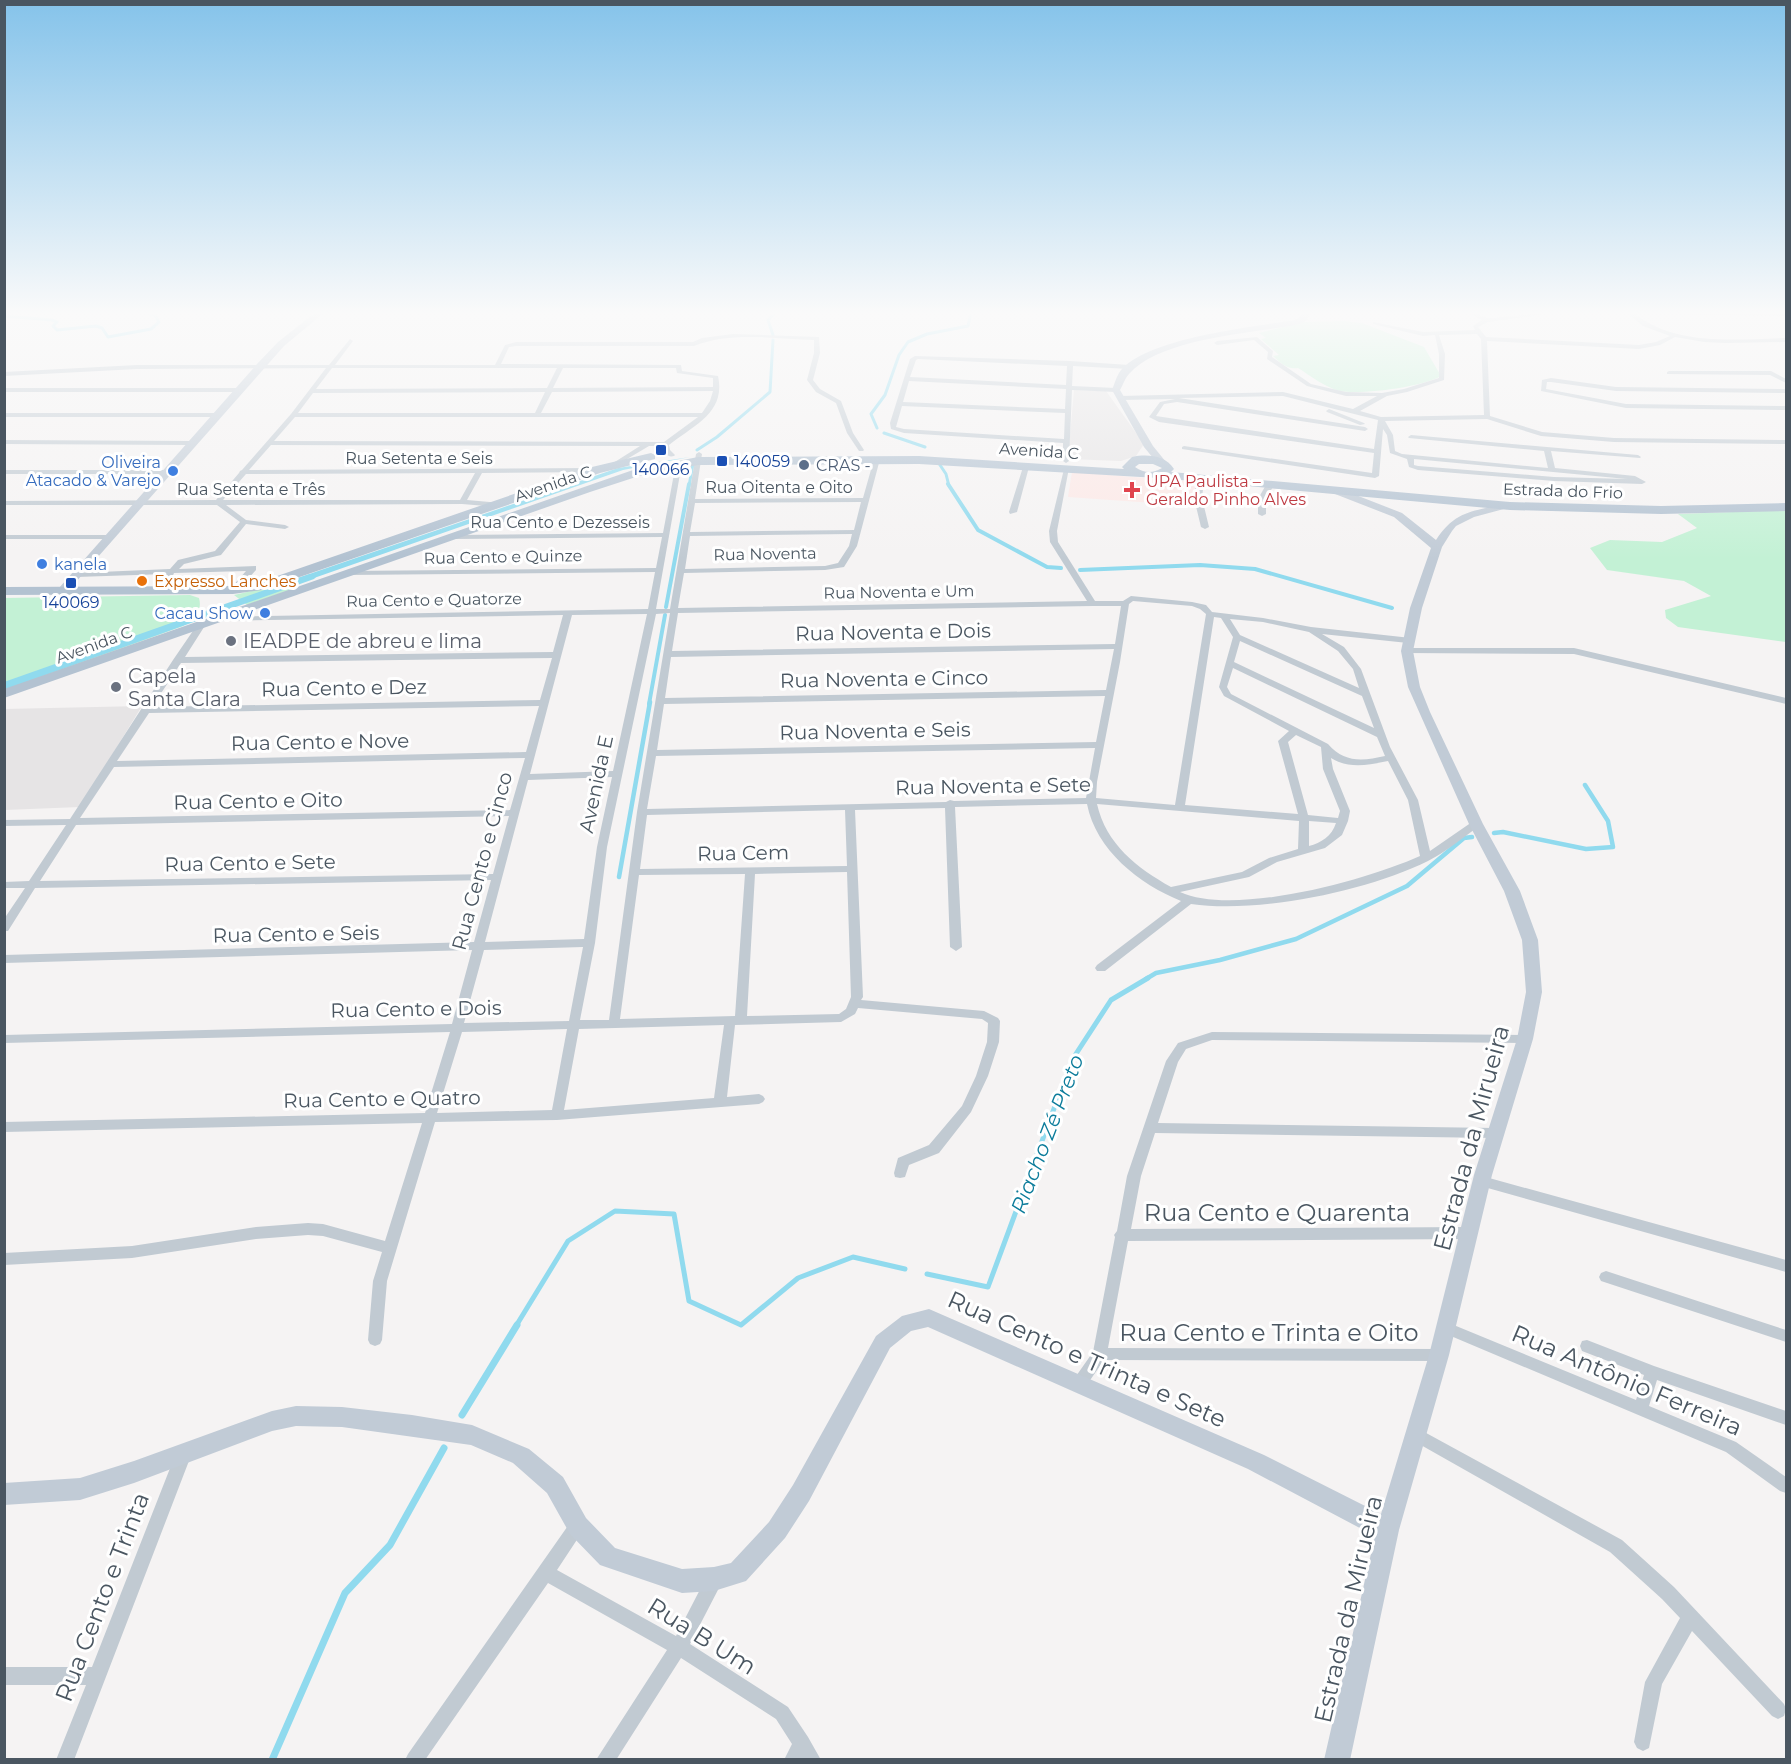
<svg xmlns="http://www.w3.org/2000/svg" width="1791" height="1764" viewBox="0 0 1791 1764" font-family="Montserrat,sans-serif">
  <rect width="100%" height="100%" fill="#f5f3f3"/>
  <path fill="#e6e4e5" d="M1074,390L1106,391L1144,444L1136,456L1121,461L1068,459Z
    M142,706L80,807L5,810L4,709Z"/>
  <path fill="#fce8e6" d="M1072,472L1195,482L1196,506L1068,497Z"/>
  <path fill="#c3f1d5" d="M1343,321L1362,323L1424,347L1441,376C1423,387 1361,395 1340,391C1324,387 1311,376 1298,368C1288,370 1280,363 1273,356L1279,355L1261,339L1266,338L1259,333L1304,322Z
    M1786,510V642L1678,627L1666,618L1665,610L1711,596L1684,581L1607,570L1590,548L1610,540L1662,542L1697,528L1678,514Z
    M286,583L293,589L247,605L234,595Z
    M190,595L199,598C203,613 193,618 183,626L5,691L4,598Z"/>
  <path fill="#90daee" d="M690,457L623,470L294,585L289,581L618,468Z"/>
  <g fill="none" stroke-linecap="round" stroke-linejoin="round">
    <path stroke="#90daee" stroke-width="3" d="M4,316L52,320L57,322L53,326L57,330L96,326L102,328L108,337L151,329L159,322L155,315L140,312
      M773,335L768,320L776,312
      M877,428L871,414L885,395L899,355L908,342L927,334L968,326L971,312
      M884,433L925,447
      M697,450L717,437L770,392L773,340
      M940,465L946,474L949,486
      M689,486L693,464"/>
    <path stroke="#90daee" stroke-width="4" d="M948,484L978,530L1047,567L1061,568
      M1080,570L1200,565L1255,569L1392,608
      M666,607L689,484
      M649,704L665,615"/>
    <path stroke="#90daee" stroke-width="4.5" d="M1494,833L1503,832L1586,849L1613,847L1608,821L1585,785
      M619,877L650,702
      M1146,979L1156,973L1220,960L1296,939L1407,886L1464,838L1472,837"/>
    <path stroke="#90daee" stroke-width="5" d="M927,1274L988,1287L1072,1060L1111,1000L1148,978
      M516,1326L568,1241L615,1211L674,1214L689,1301L741,1325L798,1278L853,1257L905,1269"/>
    <path stroke="#90daee" stroke-width="7" d="M462,1415L517,1325
      M272,1760L345,1593L390,1545L444,1448"/>
    <path fill="#90daee" fill-rule="evenodd" d="M310,574L316,577L314,579L4,690V682Z"/>
    <path fill="#c1cad2" fill-rule="evenodd" d="M1467,312C1476,312 1482,318 1490,318C1513,317 1536,312 1559,312L1488,322L1478,327L1486,337L1639,345L1656,342L1670,336L1643,326L1628,314H1572L1569,312H1786V316L1635,314C1678,347 1735,339 1786,338V342L1725,343L1704,342L1675,337L1660,345L1639,349L1487,341L1490,416L1542,432L1614,438L1786,440V444L1614,442L1541,436L1487,419L1385,421L1393,435L1395,451L1402,454L1548,468L1544,451L1409,438L1408,437L1411,435L1638,455L1641,457L1640,458L1551,451L1555,468L1635,476L1646,482L1642,484L1554,481L1418,470L1409,467L1407,459L1390,453L1387,435L1383,429L1379,476L1375,478L1182,449V447L1184,446L1372,473L1374,453L1159,422L1149,417L1160,402L1175,399L1120,400L1117,398L1120,396L1283,392L1353,409L1377,396H1346L1307,386L1267,359L1268,352L1254,340L1217,345L1214,343L1217,341L1257,337L1273,351L1272,357L1311,384L1346,392L1382,393L1404,389L1439,378V354L1435,335L1423,336L1373,324V322L1423,332L1475,330L1473,326L1482,320ZM1477,334L1481,339L1484,415L1381,417L1360,411L1387,396L1407,392L1444,380L1445,354L1439,335ZM1283,396L1378,420L1374,449L1156,416L1164,404L1177,402L1365,431L1368,429L1365,427L1179,398ZM1414,459L1627,479L1554,477L1418,466L1414,465Z
      M733,334L819,337L820,353L813,380L820,389L841,401L853,433L864,450L863,451H859L847,433L836,403L816,392L807,380L814,353V340C775,339 731,331 694,346H516L509,347L501,364L681,365L682,371L718,376C726,413 694,425 669,445L670,450L675,455L674,456C667,458 664,452 663,446H649L612,468L609,466L610,465L640,446L271,445L249,470L595,468L598,470L595,472L482,473L467,500L501,503V507H498L462,504L226,505L246,520L285,525L289,527L285,529L246,524L221,555L184,564L179,569L256,566V570L236,592H233L229,590L246,571L174,573L167,589L163,591L159,589L166,574L76,577L72,575L76,573L170,569L178,560L215,551L240,522L217,505H4V501L216,500L239,473L240,471L242,470L291,414L326,368L137,369L4,376V372L137,365H329L350,339L353,341L335,365H495L505,345L516,342H693L702,338ZM332,368H557L547,388L316,389ZM563,368H676L677,373L713,378V387L553,388ZM713,391L710,401L702,413H541L552,392ZM545,392L535,413H298L313,393ZM295,417H698L664,442L274,441ZM475,473L460,500H223L246,474Z
      M915,356L1070,361L1129,365L1132,367L1129,369L1073,366L1072,386L1116,388L1119,390L1116,392L1072,390L1069,461L1066,463L1063,461V443L904,433L891,429L890,423L910,359ZM918,359L1067,366L1066,385L910,377L916,360ZM909,381L1066,389L1065,409L903,402ZM902,406L1065,413L1064,439L904,429L896,427Z
      M1669,371H1771L1786,379V383L1770,375L1667,374V372Z
      M1551,378L1616,387L1786,389V393L1616,391L1551,382H1547L1546,389L1626,404L1786,406V410L1626,408L1541,391L1542,380Z
      M4,388H239L242,390L239,392H4Z
      M1329,409L1364,423L1365,424L1360,425L1327,412L1326,411Z
      M4,413H217L220,415L217,417H4Z
      M4,440L192,441L195,443L192,445L4,444Z
      M699,452L702,454L695,499L863,498L874,459L877,457L880,459L857,546L844,567L825,570L684,573L678,608L1087,601L1050,542L1049,531L1064,469L1069,468L1057,531L1058,542L1095,601H1123L1131,596L1192,602L1206,605L1212,612L1263,618L1311,627L1411,638L1412,640L1408,643L1322,634L1344,647L1361,669L1390,747L1418,800L1430,851L1472,822L1476,821L1481,824C1476,829 1469,833 1463,838C1452,846 1440,855 1428,861C1367,891 1258,914 1191,904L1105,971H1097L1095,968L1097,965L1181,901C1139,884 1096,850 1087,804L955,807L962,947L956,951L950,947L945,808L855,810L863,997L861,1000L984,1011L998,1018L1000,1021L999,1042L988,1076L971,1112L939,1153L909,1165L905,1177L900,1178L895,1177L894,1173L898,1158L929,1145L962,1106L976,1076L987,1042L988,1023L982,1019L858,1008L855,1014L841,1022L735,1025L727,1097L759,1094L763,1096L765,1099L763,1102L759,1104L557,1120L435,1122L387,1281L382,1340L380,1344L375,1346L370,1344L368,1340L373,1281L382,1252L323,1236L308,1235L256,1239L132,1258L4,1265V1253L132,1246L256,1227L308,1223L323,1224L385,1241L422,1123L4,1132V1122L425,1113L450,1032L4,1043V1035L452,1024L472,950L4,963V955L474,942L491,880L35,888L8,931H4V919L25,888H4V882L29,881L66,825L4,826V820L70,819L173,660L199,622H202L206,624L185,657L553,652L563,615L217,621H214V617L648,609L655,572L347,575L343,573L347,571L656,568L662,537L454,539L450,537L454,535L663,533L676,463L679,461L682,463L656,609H670L696,454ZM861,502L854,530L690,532L695,503ZM852,534L849,546L838,563L825,566L685,569L690,536ZM1133,601L1192,606L1200,609L1206,614L1175,805L1096,798L1097,782L1120,662L1129,604ZM1093,606H1121L1115,644L672,651L678,613ZM670,613L637,812L609,1020H580L595,943L607,847L656,614ZM647,614L613,771L530,774L572,615ZM1214,617L1221,618L1233,637L1219,687L1224,696L1289,731L1278,741L1298,814L1185,805ZM1230,619L1263,622L1309,632L1338,651L1353,669L1359,688L1240,635ZM1240,641L1362,696L1374,728L1234,662ZM1114,649L1106,690L665,698L671,657ZM552,658L540,700L152,707L181,663ZM1233,668L1377,737L1385,756C1363,761 1344,763 1328,744L1231,694L1227,687ZM1105,696L1096,742L657,750L664,704ZM539,706L526,752L117,761L149,713ZM1296,735L1321,747L1323,769L1340,811L1338,818L1308,815L1288,742ZM1095,748L1086,798L954,801L950,800L946,802L647,809L656,756ZM525,758L510,810L80,818L114,767ZM1331,758C1348,769 1369,765 1388,761L1408,800L1420,856C1367,880 1234,917 1180,892L1249,877L1277,862L1325,848L1342,835L1348,821L1350,811L1333,769ZM612,777L597,847L584,939L485,942L528,780ZM1097,804L1299,821L1298,849L1269,858L1242,872L1171,887C1137,868 1106,844 1097,804ZM845,810L847,866L640,869L647,815ZM509,816L493,874L40,881L76,825ZM1309,821L1336,823C1332,836 1321,843 1309,846ZM847,872L851,997L846,1009L839,1014L747,1016L755,874ZM745,874L735,1016L620,1019L639,875ZM583,947L569,1021L464,1023L484,950ZM724,1025L714,1098L564,1110L579,1029ZM567,1029L552,1110L437,1113L462,1032Z
      M1026,465L1029,467L1017,512L1010,514L1009,512L1023,467Z
      M4,470H167L170,472L167,474H4Z
      M1200,478L1204,480L1202,498L1209,527L1205,529L1201,527L1194,498L1196,480Z
      M1267,483L1274,485L1266,499V514L1262,516L1258,514V499Z
      M4,535H108L112,537L108,539H4Z
      M1407,648H1574L1786,698V704L1574,654L1404,653L1403,651Z
      M1212,1032L1525,1035L1529,1036L1531,1039L1529,1042L1525,1043L1212,1040L1186,1049L1178,1062L1158,1123L1495,1128L1499,1130L1501,1133L1499,1136L1495,1138L1155,1133L1141,1176L1131,1229L1469,1227L1474,1229L1476,1233L1474,1237L1469,1239L1128,1241L1108,1348L1439,1349L1444,1350L1446,1355L1444,1360L1439,1361L1104,1360L1084,1389L1079,1391L1074,1389L1072,1384L1074,1379L1093,1352L1115,1237L1114,1235L1117,1231L1127,1176L1166,1061L1178,1043Z
      M1482,1176L1786,1260V1272L1477,1185L1475,1181L1477,1177Z
      M1606,1271L1786,1330V1342L1601,1281L1599,1277L1601,1273Z
      M1444,1321L1636,1400L1644,1375L1582,1351L1580,1346L1582,1341L1587,1340L1654,1366L1786,1411V1425L1657,1380L1649,1406L1736,1442L1786,1477V1493L1780,1491L1726,1452L1439,1331L1437,1327L1439,1323Z
      M1417,1428L1622,1540L1674,1587L1784,1704L1786,1709L1784,1716L1778,1719L1772,1716L1692,1631L1662,1684L1649,1748L1643,1751L1637,1748L1634,1742L1645,1682L1680,1618L1662,1599L1610,1552L1412,1440L1409,1435L1412,1430Z
      M184,1446L189,1448L192,1453L74,1760H56L86,1685H4V1667H92L176,1453L179,1448Z
      M578,1518L584,1520L586,1526L557,1570L676,1636L708,1574L714,1572L720,1574L722,1580L720,1586L690,1644L788,1707L808,1737L821,1760H784L792,1744L776,1719L681,1658L616,1760H596L667,1650L548,1583L425,1760H405L408,1754L572,1520Z"/>
    <path fill="#c1cbd6" fill-rule="evenodd" d="M316,312H325L284,346L67,592H59V588L257,364L278,342Z
      M1302,312H1310L1307,320L1300,324C1253,334 1162,337 1129,374C1125,378 1123,385 1120,390L1153,446L1166,462L1158,464L1144,447L1112,390C1114,385 1116,378 1119,373C1143,338 1254,327 1295,320L1300,317Z
      M1335,490H1343L1402,513L1436,540C1456,509 1476,511 1510,503L1515,506L1474,517L1456,526L1452,531L1442,547L1422,608L1413,651L1420,687L1430,712L1483,824L1520,891L1538,940L1542,992L1533,1039L1492,1175L1449,1355L1399,1530L1350,1760H1324L1375,1536L1248,1469L928,1327L911,1331L890,1348L809,1501L785,1538L746,1581L714,1591L682,1593L600,1565L570,1534L547,1493L513,1463L471,1445L342,1427L296,1426L272,1431L134,1483L80,1500L4,1505V1483L80,1478L134,1461L272,1411L296,1406L342,1407L412,1415L472,1425L529,1449L563,1477L586,1518L615,1548L682,1569L714,1567L731,1563L769,1522L793,1485L876,1336L902,1316L929,1309L1264,1455L1381,1514L1429,1355L1474,1175L1517,1039L1526,992L1522,940L1504,891L1469,824L1408,687L1401,651L1410,608L1431,548L1394,517L1335,494Z"/>
    <path fill="#b3c2d1" fill-rule="evenodd" d="M651,453L655,455V459L600,473L262,590L233,594L4,595V587L233,586L260,582L592,467Z
      M919,456L1124,469L1122,467L1132,457C1147,454 1165,455 1174,469L1171,472L1510,502L1661,506L1786,503V511L1661,514L1510,510L1158,478L919,464L698,465L639,476L590,492L4,698V689L633,470L698,457ZM1139,464H1153L1162,468C1152,474 1144,473 1135,467Z"/>
  </g>
  <linearGradient id="sky" x2="0" y2="1"><stop stop-color="#85c3ea"/><stop offset="0.56" stop-color="#fafafa"/><stop offset="1" stop-color="#fafafa" stop-opacity="0"/></linearGradient>
  <rect width="1791" height="559" fill="url(#sky)"/>
  <g fill="#1a4fb4" stroke="#fff" stroke-width="2">
    <rect x="655" y="444" width="12" height="12" rx="3"/>
    <rect x="716" y="455" width="12" height="12" rx="3"/>
    <rect x="65" y="577" width="12" height="12" rx="3"/>
  </g>
  <circle fill="#5c6f8a" stroke="#fff" stroke-width="2" cx="804" cy="465" r="6"/>
  <g fill="#3f7fe0" stroke="#fff" stroke-width="2">
    <circle cx="173" cy="471" r="6"/>
    <circle cx="42" cy="564" r="6"/>
    <circle cx="265" cy="613" r="6"/>
  </g>
  <path fill="#e0444e" stroke="#fff" stroke-width="2" d="M1129 481h6v6h6v6h-6v6h-6v-6h-6v-6h6z"/>
  <circle fill="#e8710a" stroke="#fff" stroke-width="2" cx="142" cy="581" r="6"/>
  <g fill="#6b7280" stroke="#fff" stroke-width="2">
    <circle cx="231" cy="641" r="6"/>
    <circle cx="116" cy="687" r="6"/>
  </g>
  <g text-anchor="middle" dominant-baseline="central" stroke-width="6" stroke-linejoin="round" paint-order="stroke">
    <g font-size="16" fill="#4a5661" stroke="#fff">
      <text transform="translate(1039 451) rotate(4)">Avenida C</text>
      <text x="419" y="458">Rua Setenta e Seis</text>
      <text transform="translate(553 484) rotate(-19)">Avenida C</text>
      <text x="779" y="487">Rua Oitenta e Oito</text>
      <text x="251" y="489">Rua Setenta e Três</text>
      <text transform="translate(1563 491) rotate(2)">Estrada do Frio</text>
      <text x="560" y="522">Rua Cento e Dezesseis</text>
      <text transform="translate(765 554) rotate(-1)">Rua Noventa</text>
      <text transform="translate(503 557) rotate(-1)">Rua Cento e Quinze</text>
      <text transform="translate(899 592) rotate(-1)">Rua Noventa e Um</text>
      <text transform="translate(434 600) rotate(-1)">Rua Cento e Quatorze</text>
      <text transform="translate(94 645) rotate(-20)">Avenida C</text>
    </g>
    <g font-size="16" fill="#164399" stroke="#fff">
      <text x="734" y="461" text-anchor="start">140059</text>
      <text x="661" y="469">140066</text>
      <text x="71" y="602">140069</text>
    </g>
    <g font-size="16" fill="#366cbe" stroke="#fff" text-anchor="end">
      <text x="161" y="462">Oliveira<tspan x="161" dy="18">Atacado &amp; Varejo</tspan></text>
      <text x="54" y="564" text-anchor="start">kanela</text>
      <text x="253" y="613">Cacau Show</text>
    </g>
    <g font-size="16" fill="#4e5e75" stroke="#fff" text-anchor="start">
      <text x="816" y="465">CRAS -</text>
    </g>
    <g font-size="16" fill="#be3a42" stroke="#fff" text-anchor="start">
      <text x="1146" y="481">UPA Paulista –<tspan x="1146" dy="18">Geraldo Pinho Alves</tspan></text>
    </g>
    <g font-size="16" fill="#c56008" stroke="#fff" text-anchor="start">
      <text x="154" y="581">Expresso Lanches</text>
    </g>
    <g font-size="20" fill="#4a5661" stroke="#fff">
      <text transform="translate(893 632) rotate(-1)">Rua Noventa e Dois</text>
      <text transform="translate(884 679) rotate(-1)">Rua Noventa e Cinco</text>
      <text transform="translate(344 688) rotate(-1)">Rua Cento e Dez</text>
      <text transform="translate(875 731) rotate(-1)">Rua Noventa e Seis</text>
      <text transform="translate(320 742) rotate(-1)">Rua Cento e Nove</text>
      <text transform="translate(596 784) rotate(-78)">Avenida E</text>
      <text transform="translate(993 786) rotate(-1)">Rua Noventa e Sete</text>
      <text transform="translate(258 801) rotate(-1)">Rua Cento e Oito</text>
      <text transform="translate(743 853) rotate(-1)">Rua Cem</text>
      <text transform="translate(482 861) rotate(-75)">Rua Cento e Cinco</text>
      <text transform="translate(250 863) rotate(-1)">Rua Cento e Sete</text>
      <text transform="translate(296 934) rotate(-1)">Rua Cento e Seis</text>
      <text transform="translate(416 1009) rotate(-1)">Rua Cento e Dois</text>
      <text transform="translate(382 1099) rotate(-1)">Rua Cento e Quatro</text>
    </g>
    <g font-size="20" fill="#5b616d" stroke="#fff" text-anchor="start">
      <text x="243" y="641">IEADPE de abreu e lima</text>
      <text x="128" y="676">Capela<tspan x="128" dy="23">Santa Clara</tspan></text>
    </g>
    <g font-size="21" font-style="italic" fill="#0c7c9b" stroke="#fff">
      <text transform="translate(1047 1134) rotate(-69)">Riacho Zé Preto</text>
    </g>
    <g font-size="24" fill="#4a5661" stroke="#fff">
      <text transform="translate(1471 1138) rotate(-75)">Estrada da Mirueira</text>
      <text x="1277" y="1212">Rua Cento e Quarenta</text>
      <text x="1269" y="1332">Rua Cento e Trinta e Oito</text>
      <text transform="translate(1087 1359) rotate(24)">Rua Cento e Trinta e Sete</text>
      <text transform="translate(1627 1380) rotate(23)">Rua Antônio Ferreira</text>
      <text transform="translate(102 1597) rotate(-69)">Rua Cento e Trinta</text>
      <text transform="translate(1348 1609) rotate(-77)">Estrada da Mirueira</text>
      <text transform="translate(702 1636) rotate(32)">Rua B Um</text>
    </g>
  </g>
  <rect width="1791" height="1764" fill="none" stroke="#4a5661" stroke-width="12"/>
</svg>
